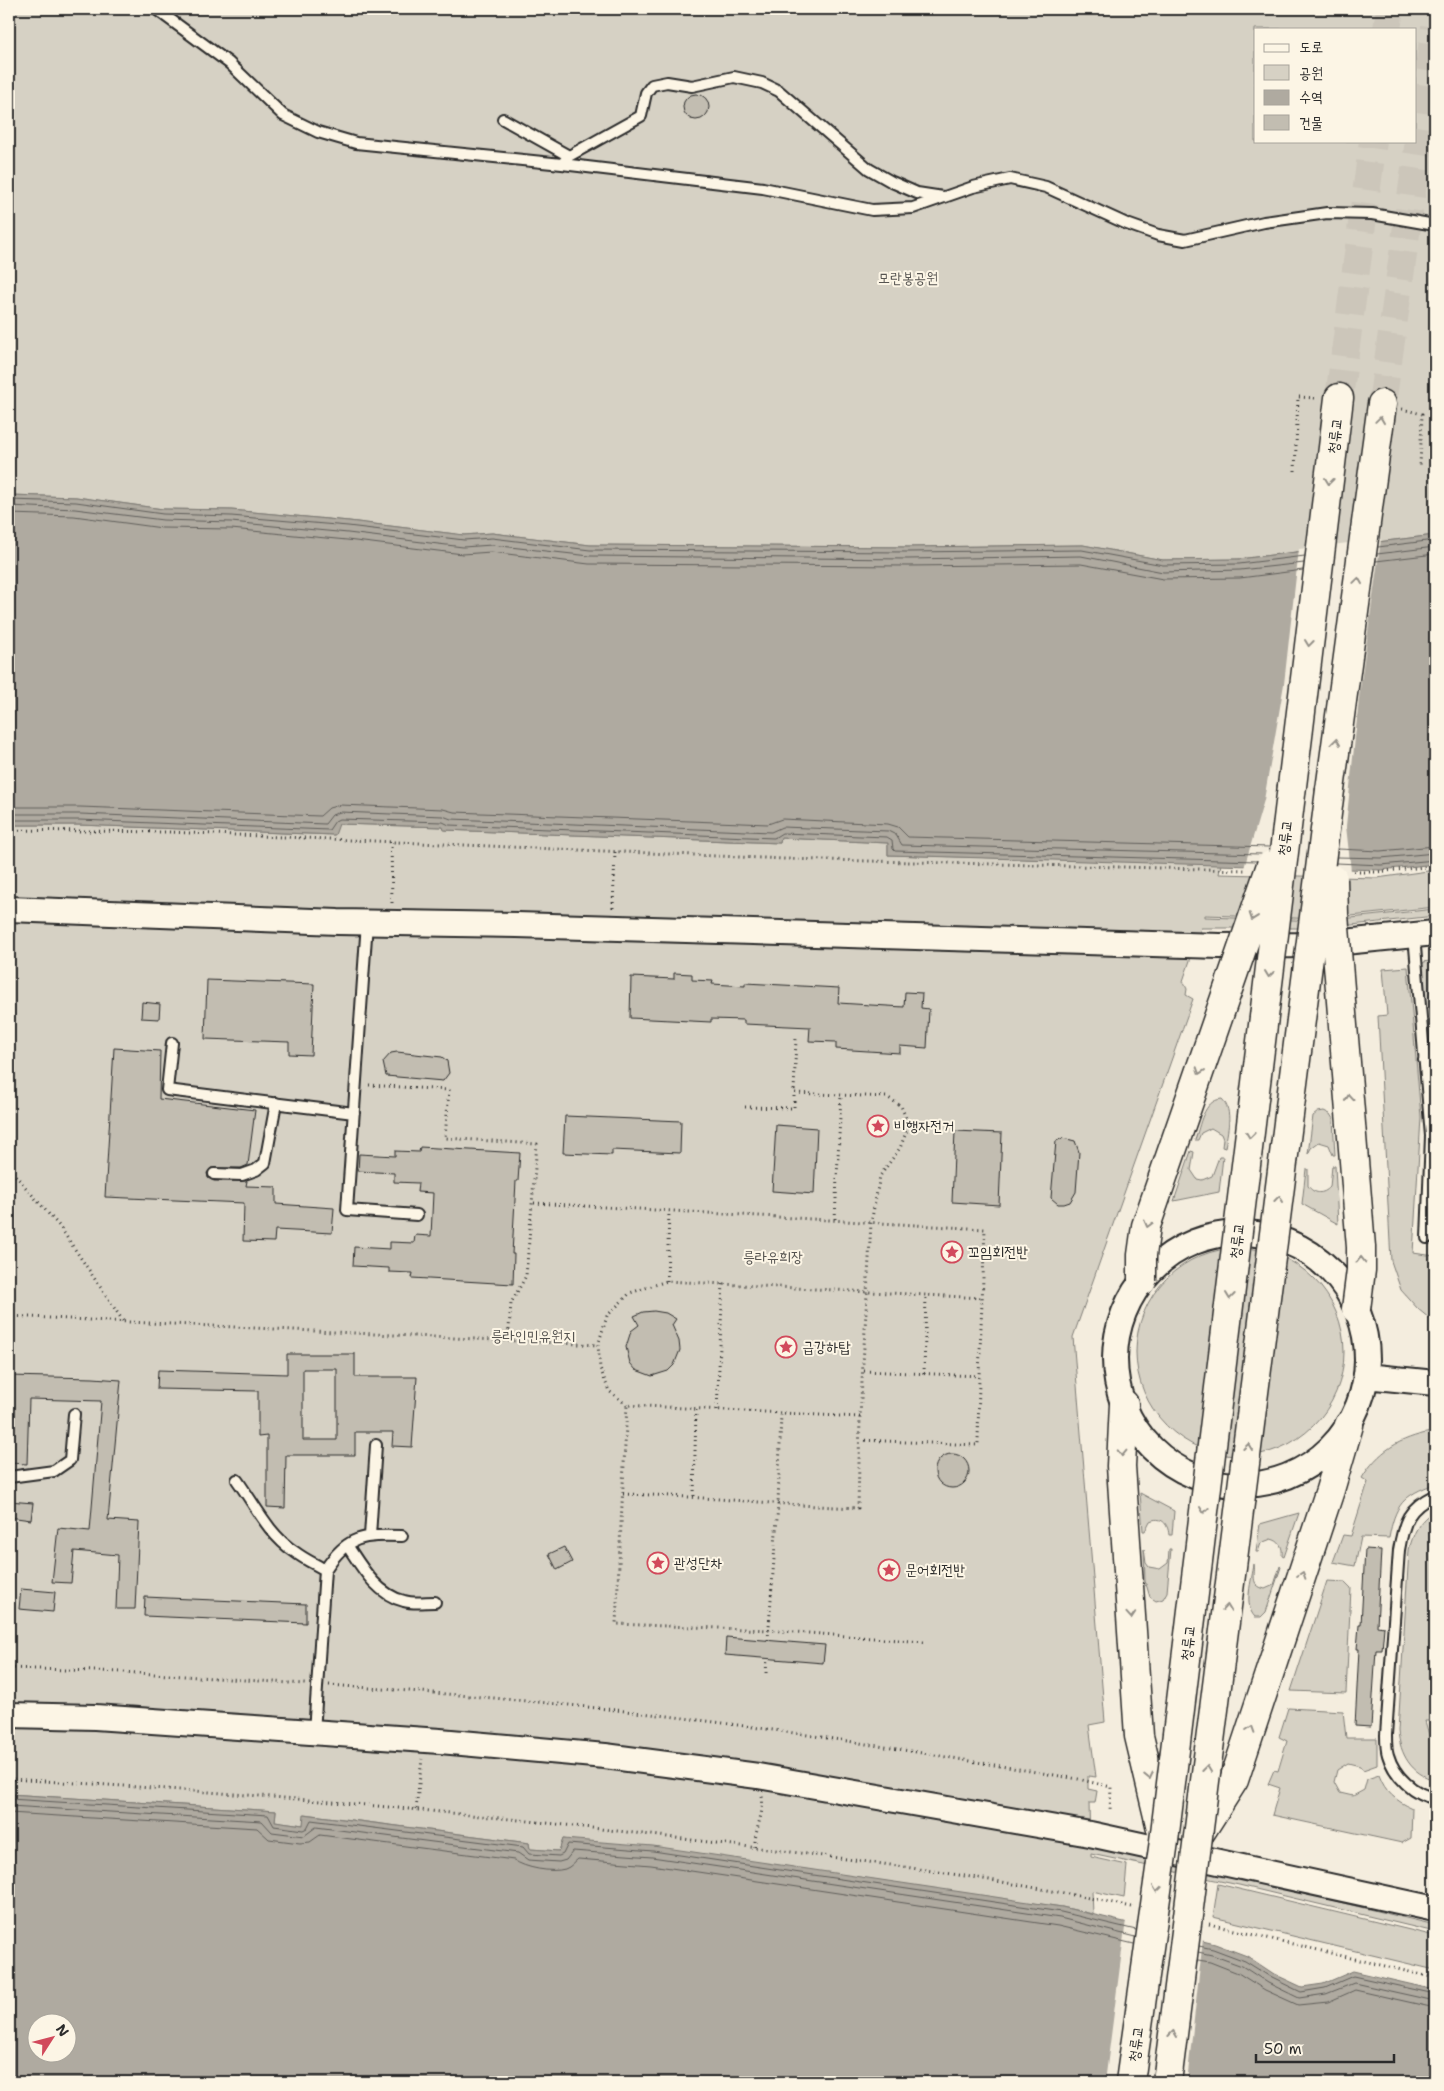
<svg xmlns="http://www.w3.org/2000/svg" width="1444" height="2091" viewBox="0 0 1444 2091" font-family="'Shantell Sans','Poor Story',sans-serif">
  <rect width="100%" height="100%" fill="#f4edde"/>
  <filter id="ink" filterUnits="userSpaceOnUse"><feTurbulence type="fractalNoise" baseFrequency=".02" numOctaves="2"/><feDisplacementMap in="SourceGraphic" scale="10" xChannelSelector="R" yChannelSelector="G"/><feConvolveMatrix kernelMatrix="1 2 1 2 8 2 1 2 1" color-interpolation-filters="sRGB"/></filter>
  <g filter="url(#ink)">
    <path fill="#d6d1c4" stroke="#807e78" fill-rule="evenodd" d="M9,9H1435V535L1239,559L1163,560L1083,545L908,547L590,545L492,533L464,535L349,521L231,510L163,509L76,497L9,495ZM1255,29H1415V141H1255Z
      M338,824L443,827L445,830L780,843V838L888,843V855L1221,864L1219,874L1377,878L1435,870V907L1323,919L1205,915V917L1323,921L1435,909V916L1324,928H1201L1183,981L1187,989L1186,995L1193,999L1073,1337L1105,1722L1089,1725L1096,1777L1088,1776V1789L1097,1791L1095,1803H1089L1090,1846L1252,1881L1435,1925V1932L1239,1885L1091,1854V1857L1127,1865L1124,1898L1092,1891L1093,1914L1062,1907L563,1839L559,1851L530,1849L529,1843L305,1814L303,1825L275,1821L276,1811L9,1794V825H79L334,835Z
      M1435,960V1057L1428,1044L1422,965L1424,962Z
      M1408,967L1421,1117L1413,1253L1435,1256V1323L1418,1309L1401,1290L1391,1261L1378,1016L1387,1015L1383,969Z
      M1222,1099C1234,1111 1227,1132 1225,1148L1222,1147L1223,1139L1221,1134L1211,1128L1201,1133L1198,1140H1195C1200,1126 1203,1100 1222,1099Z
      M1324,1111L1330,1114L1333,1119L1335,1155H1333L1329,1145L1319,1142L1311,1148L1308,1154L1313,1116L1318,1112Z
      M1191,1151L1194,1152L1191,1170L1197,1179L1202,1180L1212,1176L1219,1157H1223L1219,1192L1174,1201Z
      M1332,1166H1335L1338,1224L1302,1204L1306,1169H1308V1186C1314,1194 1323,1195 1330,1187Z
      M1136 1352a104 104 0 1 1 208 0a104 104 0 1 1-208 0Z
      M1431,1432L1435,1433V1484C1403,1495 1395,1505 1389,1538L1361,1537L1355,1566L1333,1562L1343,1535L1351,1536L1368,1482L1362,1478C1378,1451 1400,1438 1431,1432Z
      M1140,1493L1174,1511L1172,1535H1169C1168,1523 1161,1516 1150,1521L1145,1531H1143Z
      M1435,1511V1721H1425L1430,1738L1435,1745V1780C1411,1774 1400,1754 1398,1731L1409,1550C1413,1534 1419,1519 1435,1511Z
      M1299,1513L1284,1557L1282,1556C1283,1547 1280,1541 1271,1539L1261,1543L1258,1552H1256L1260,1524Z
      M1144,1549L1146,1563L1149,1567L1160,1569L1168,1563L1169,1549H1171L1167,1592L1163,1599L1156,1601L1150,1597L1145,1581Z
      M1254,1564C1256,1574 1249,1585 1265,1589L1274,1585L1280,1566L1281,1567L1266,1612L1261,1617H1255C1243,1605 1252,1580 1254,1564Z
      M1327,1581L1345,1582L1351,1588L1346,1693L1291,1691Z
      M1288,1708L1343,1711L1346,1738H1377V1765L1363,1770L1360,1766L1348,1763L1337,1770L1334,1782L1340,1793L1353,1796L1364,1790L1367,1779L1379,1775C1385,1792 1396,1801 1412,1808L1411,1838L1402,1843L1272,1815L1280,1788L1268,1784L1274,1770L1278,1771L1287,1741L1279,1737Z
      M1218,1884L1435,1936V1970L1213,1917Z"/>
    <path fill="#afaaa0" stroke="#7a7771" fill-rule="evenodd" d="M9,495L76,497L163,509L231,510L349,521L464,535L492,533L590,545L908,547L1083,545L1163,560L1239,559L1435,535V864L1381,870L888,855V843L781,838L780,843L444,830L443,827L339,824L335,835L79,825H9Z
      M9,1794L276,1811L275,1821L303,1825L304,1814L529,1843L530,1849L559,1851L563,1839L653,1846L1062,1907L1215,1944L1247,1956L1274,1974L1302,1987L1323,1984L1353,1971L1435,1990V2082H9ZM38,2024H68V2054H38Z"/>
    <path fill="#f4edde" d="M1381,539L1360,689L1346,826L1351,871L1244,868L1264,800L1284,684L1299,549Z
      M1126,1920L1203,1939L1187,2082H1105Z"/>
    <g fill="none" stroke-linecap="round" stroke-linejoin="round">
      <path stroke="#605e5a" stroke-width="1" d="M9,500L76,502L163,514L231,516L348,526L464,540L492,538L590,550L908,552L1082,550L1163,565L1239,564L1305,556
        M9,506L75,509L163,520L231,522L348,533L463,547L492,545L590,556L908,559L1081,556L1163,572L1240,570L1304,563
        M9,514L74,516L162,528L231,529L347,540L463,554L491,552L589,564L908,566L1081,564L1163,579L1240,578L1303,570
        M1378,547L1435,540
        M1377,554L1435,547
        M1376,561L1435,554
        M9,807H80L320,816L329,808L340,805L443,809L454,812L768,824L782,819L888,824L898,827L908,837L1269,847
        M9,814H80L325,824L332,815L340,812L443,816L451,819L771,832L782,827L888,831L896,835L902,845L1261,854
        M9,820H79L329,830L335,821L339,819L443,822L449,825L774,838L782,833L887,837L892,840L893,849L895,851L1257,861
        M1338,849L1380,851L1435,846
        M1337,857L1381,858L1435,853
        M1336,863L1381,865L1435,860
        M9,1799L268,1815L274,1826L303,1830L307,1828L311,1820L523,1847L529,1854L559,1856L563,1854L568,1844L653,1851L1061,1912L1136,1930
        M9,1806L262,1821L272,1832L304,1836L316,1827L518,1853L528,1860L559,1862L566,1860L573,1851L652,1857L1060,1918L1135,1937
        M9,1813L257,1828L269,1839L300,1843L310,1842L320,1835L514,1860C524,1868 552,1873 565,1869C571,1867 574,1862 578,1859L651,1865L1058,1926L1134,1944
        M1199,1946L1213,1949L1245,1961L1272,1978L1301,1992L1325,1988L1353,1976L1435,1994
        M1198,1952L1212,1955L1242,1966L1268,1983L1299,1998L1326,1994L1354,1983L1435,2001
        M1198,1960L1210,1962L1238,1973L1265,1990L1298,2005L1328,2002L1355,1990L1435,2008"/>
    </g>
    <path fill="#c2bdb1" stroke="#2b2b2b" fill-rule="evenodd" d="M683 107a13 13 0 1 1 26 0a13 13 0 1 1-26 0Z
      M674,973L692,974V980L713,981L712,984L745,986V983L839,988L838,1003L904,1007L905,992L922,993L921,1008L929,1009L927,1048L900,1046V1053L836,1049V1042L809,1041L810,1027L744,1024V1020L711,1019V1022L630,1018L631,977L674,979Z
      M207,980L314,984L311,1055L289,1054V1042L205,1039Z
      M142,1002L160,1004L159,1019L141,1018Z
      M114,1048L160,1051L159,1099L255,1110L248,1165L241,1168H211L207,1173L208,1178L214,1181H247L246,1186L276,1187V1204L334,1208L332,1233L275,1230L274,1242L243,1241L244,1203L105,1197Z
      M397,1052L442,1057L447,1061L449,1073L443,1081L386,1076L383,1062L391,1053Z
      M565,1116L681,1121L680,1153L612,1150V1155L563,1153Z
      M776,1125L817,1128L814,1194L772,1191Z
      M955,1131L1002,1133L999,1205L952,1202Z
      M1063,1138L1075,1141L1079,1152L1076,1192L1070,1202L1064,1204H1058L1051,1198L1056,1141Z
      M420,1147L520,1153L518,1181H516L512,1254H514L513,1284L412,1278L413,1273L389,1272V1268L353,1266L354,1247L390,1249V1242L414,1243L415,1235L431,1236L433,1193L417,1192L418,1183L394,1182V1173L358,1171L359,1154L395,1156V1151L419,1152Z
      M654,1311L666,1313L676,1319L672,1325L679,1341L680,1350L674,1365L668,1371L652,1376L636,1370L630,1363L626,1347L631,1331L639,1325L634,1316L643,1312Z
      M287,1354H355V1377H417L412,1447L392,1446L393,1432H355V1455H286L285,1508L267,1507V1436L258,1437V1391L157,1389L158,1370L287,1374ZM303,1369H337V1440H303Z
      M9,1376L93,1378L121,1380L108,1520L139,1522L135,1609H116L118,1555L74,1551L71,1583L52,1582L58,1528L90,1531L101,1401L29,1399L27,1464L9,1463Z
      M935 1471a17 17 0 1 1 34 0a17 17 0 1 1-34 0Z
      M9,1501L33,1503L31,1520L9,1517Z
      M564,1547L572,1562L557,1570L549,1554Z
      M1365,1549L1381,1550L1377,1626L1384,1627L1382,1650H1376L1371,1727L1355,1726L1359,1649H1357L1359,1625H1361Z
      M21,1589L55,1592L53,1612L19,1609Z
      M145,1597L306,1604V1623L144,1616Z
      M726,1637L825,1645L823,1663L725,1655Z"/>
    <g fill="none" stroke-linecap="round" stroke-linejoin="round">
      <path stroke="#ccc6ba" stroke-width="28" stroke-dasharray="28 14" stroke-linecap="butt" d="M1387,29L1390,9
        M1339,398L1373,141
        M1382,404L1435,27"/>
      <g stroke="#2b2b2b" stroke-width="14">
        <path id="service" d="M156,9L229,63L283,115L318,132L356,143L562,164L763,188L872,210L913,208L973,187L1010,179L1046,187L1127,224L1158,235L1185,240L1264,222L1327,213L1372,214L1435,225
          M503,119L569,156
          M562,164L569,156L641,116L646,93L652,85L667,82L692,86L734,77L762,83L779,91L869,169L892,182L917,193L943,197
          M367,922L347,1210L417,1215
          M1414,935L1431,1136L1427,1238
          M172,1043L167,1090L354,1113
          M1424,1060L1435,1065
          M214,1174L242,1175L256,1170L265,1163L276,1103
          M9,1477L54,1471L70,1460L74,1414
          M237,1480C255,1505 269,1535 295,1552C304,1559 315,1564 325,1570
          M1435,1495C1408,1508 1404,1521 1399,1550L1386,1735C1386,1741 1386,1749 1388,1755C1394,1776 1414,1795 1435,1798
          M370,1536L376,1445
          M347,1545C361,1566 377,1595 404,1601C413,1604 425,1602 435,1602
          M314,1732L325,1570C347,1535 364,1535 402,1536"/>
      </g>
      <g stroke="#2b2b2b" stroke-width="28">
        <path id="tertiary" d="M9,909L338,922L517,925L1220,946L1314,945L1435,933
          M1115 1359a126 126 0 1 1 252 0a126 126 0 1 1-252 0Z
          M1366,1376L1435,1383
          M9,1715L95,1717L440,1741L605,1756L758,1776L1090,1834L1435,1909"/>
      </g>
      <g stroke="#2b2b2b" stroke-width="31">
        <path id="primary" d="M1292,786L1339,398
          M1330,790L1382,404
          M1124,1404L1121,1466L1139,1736L1163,1837
          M1199,1835L1234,1780L1330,1490L1349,1425"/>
      </g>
      <path stroke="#2b2b2b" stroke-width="3" stroke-dasharray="1 4" stroke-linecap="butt" d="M1402,409L1422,414L1420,468
        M1295,471L1298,397L1316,398
        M9,830L168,832L785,859L1245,870
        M391,842L392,903
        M1354,872H1376L1435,866
        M613,908L615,852
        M369,1085L449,1090L445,1138L537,1144L526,1276L511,1303L508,1341
        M745,1107L794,1108V1093
        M9,1127L13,1150L9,1167
        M9,1168L60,1227L123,1321
        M534,1203L985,1229L979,1376L978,1445L861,1440
        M835,1219L841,1096
        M667,1281L669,1211
        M9,1316L598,1345
        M864,1371L979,1376
        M924,1374L926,1295
        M627,1405L609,1391L600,1368L598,1345L607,1316L630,1293L667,1281L982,1298
        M717,1410L723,1283
        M860,1417L627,1405L616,1624L770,1630L924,1642
        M623,1494C701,1496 779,1505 858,1508L860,1417L871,1223L880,1176L900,1148L907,1130L906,1118L901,1106L887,1097L794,1093L796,1038
        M694,1496L696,1409
        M768,1640L778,1505L781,1413
        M9,1668L123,1672L305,1684
        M766,1673L767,1659
        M329,1685C452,1694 577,1704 699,1720C826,1736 952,1758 1078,1779L1111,1787L1110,1811
        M9,1779C240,1792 470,1812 700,1841C844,1858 990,1876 1132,1907
        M416,1809L422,1759
        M755,1847C754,1830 765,1813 762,1796
        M1209,1924L1435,1978"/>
      <use href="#service" stroke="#fcf5e5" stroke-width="10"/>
      <use href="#tertiary" stroke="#fcf5e5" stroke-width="24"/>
      <use href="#primary" stroke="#fcf5e5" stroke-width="28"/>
      <g stroke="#2b2b2b" stroke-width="31" stroke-linecap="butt">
        <path id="primary-bridge" d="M1333,879L1334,915L1361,1247V1270L1356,1309
          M1142,1281V1255L1146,1226L1271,865
          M1130,2082L1164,1841L1292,786
          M1167,2082L1330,790"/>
      </g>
      <use href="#primary-bridge" stroke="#fcf5e5" stroke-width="28"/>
    </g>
    <defs><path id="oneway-chevron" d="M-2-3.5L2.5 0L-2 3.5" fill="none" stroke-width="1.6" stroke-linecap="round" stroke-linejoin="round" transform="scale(1.25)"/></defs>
    <g stroke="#949088">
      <use href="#oneway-chevron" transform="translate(1380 420) rotate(-82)"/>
      <use href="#oneway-chevron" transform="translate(1329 481) rotate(97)"/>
      <use href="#oneway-chevron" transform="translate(1358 581) rotate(-82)"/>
      <use href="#oneway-chevron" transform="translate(1309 643) rotate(97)"/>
      <use href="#oneway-chevron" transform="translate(1336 742) rotate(-83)"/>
      <use href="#oneway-chevron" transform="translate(1253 917) rotate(109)"/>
      <use href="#oneway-chevron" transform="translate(1269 974) rotate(97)"/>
      <use href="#oneway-chevron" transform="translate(1200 1071) rotate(109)"/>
      <use href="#oneway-chevron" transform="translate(1349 1098) rotate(-95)"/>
      <use href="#oneway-chevron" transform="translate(1250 1135) rotate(97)"/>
      <use href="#oneway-chevron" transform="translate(1279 1199) rotate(-83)"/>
      <use href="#oneway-chevron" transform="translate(1148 1224) rotate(105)"/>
      <use href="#oneway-chevron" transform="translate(1361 1260) rotate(-90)"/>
      <use href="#oneway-chevron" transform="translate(1230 1296) rotate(97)"/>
      <use href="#oneway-chevron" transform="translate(1248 1447) rotate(-83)"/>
      <use href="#oneway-chevron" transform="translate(1122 1453) rotate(92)"/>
      <use href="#oneway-chevron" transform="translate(1204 1510) rotate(97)"/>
      <use href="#oneway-chevron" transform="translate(1302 1575) rotate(-72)"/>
      <use href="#oneway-chevron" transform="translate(1227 1608) rotate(-83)"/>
      <use href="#oneway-chevron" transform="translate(1131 1615) rotate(86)"/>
      <use href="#oneway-chevron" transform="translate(1251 1729) rotate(-72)"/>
      <use href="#oneway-chevron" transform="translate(1207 1769) rotate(-83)"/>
      <use href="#oneway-chevron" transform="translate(1149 1776) rotate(77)"/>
      <use href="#oneway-chevron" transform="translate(1157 1889) rotate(98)"/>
      <use href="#oneway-chevron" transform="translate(1173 2034) rotate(-83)"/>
    </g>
  </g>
  <defs>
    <g id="sight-ring" transform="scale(1.125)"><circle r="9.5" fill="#fcf5e5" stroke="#d1495b" stroke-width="1.5"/><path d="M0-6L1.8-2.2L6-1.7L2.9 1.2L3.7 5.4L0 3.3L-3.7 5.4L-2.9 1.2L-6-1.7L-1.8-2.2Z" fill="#d1495b"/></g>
  </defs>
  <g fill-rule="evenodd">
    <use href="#sight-ring" x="878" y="1126"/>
    <use href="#sight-ring" x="952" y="1252"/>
    <use href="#sight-ring" x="786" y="1347"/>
    <use href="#sight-ring" x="658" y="1563"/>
    <use href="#sight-ring" x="889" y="1570"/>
  </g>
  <g text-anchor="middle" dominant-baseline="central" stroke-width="4" stroke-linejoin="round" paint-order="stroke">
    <g font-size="15" fill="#565451" stroke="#fcf5e5">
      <text x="908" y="278">모란봉공원</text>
      <text x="773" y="1257">릉라유희장</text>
      <text x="533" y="1336">릉라인민유원지</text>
    </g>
    <g font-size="15" fill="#2b2b2b" stroke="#fcf5e5">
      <text transform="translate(1335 436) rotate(-83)">청류교</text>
      <text transform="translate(1285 838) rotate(-83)">청류교</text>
      <text transform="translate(1237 1241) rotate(-83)">청류교</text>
      <text transform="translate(1188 1643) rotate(-83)">청류교</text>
      <text transform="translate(1136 2044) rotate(-82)">청류교</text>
    </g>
    <g font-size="15" fill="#2b2b2b" stroke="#fcf5e5" text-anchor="start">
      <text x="894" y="1126">비행자전거</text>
      <text x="968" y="1252">꼬임회전반</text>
      <text x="802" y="1347">급강하탑</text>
      <text x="674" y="1563">관성단차</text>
      <text x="905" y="1570">문어회전반</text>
    </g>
  </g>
  <rect width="1444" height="2091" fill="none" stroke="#fcf5e5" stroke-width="30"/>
  <rect x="15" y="15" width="1414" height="2061" fill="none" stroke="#2b2b2b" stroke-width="2" filter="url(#ink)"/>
  <rect x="1254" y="28" width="162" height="115" fill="#fcf5e5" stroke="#a8a49b"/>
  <rect x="1264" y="44" width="25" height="8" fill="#fcf5e5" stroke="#a8a49b"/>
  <text x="1299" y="52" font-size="15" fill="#2b2b2b">도로</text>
  <rect x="1264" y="65" width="25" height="15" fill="#d6d1c4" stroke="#a8a49b"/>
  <text x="1299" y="78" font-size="15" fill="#2b2b2b">공원</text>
  <rect x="1264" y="90" width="25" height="15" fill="#afaaa0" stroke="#a8a49b"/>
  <text x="1299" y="102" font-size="15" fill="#2b2b2b">수역</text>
  <rect x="1264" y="115" width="25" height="15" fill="#c2bdb1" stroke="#a8a49b"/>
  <text x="1299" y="128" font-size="15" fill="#2b2b2b">건물</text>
  <g transform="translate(52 2038) rotate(54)"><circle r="24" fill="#fcf5e5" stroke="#a8a49b"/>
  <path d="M0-4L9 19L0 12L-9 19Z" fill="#d1495b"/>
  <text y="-8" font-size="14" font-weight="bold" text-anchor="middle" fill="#2b2b2b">N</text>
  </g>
  <path d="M1256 2054v8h138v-8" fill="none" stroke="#2b2b2b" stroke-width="2.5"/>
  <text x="1264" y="2054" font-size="15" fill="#2b2b2b" stroke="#fcf5e5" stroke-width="4" paint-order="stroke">50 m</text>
</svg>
